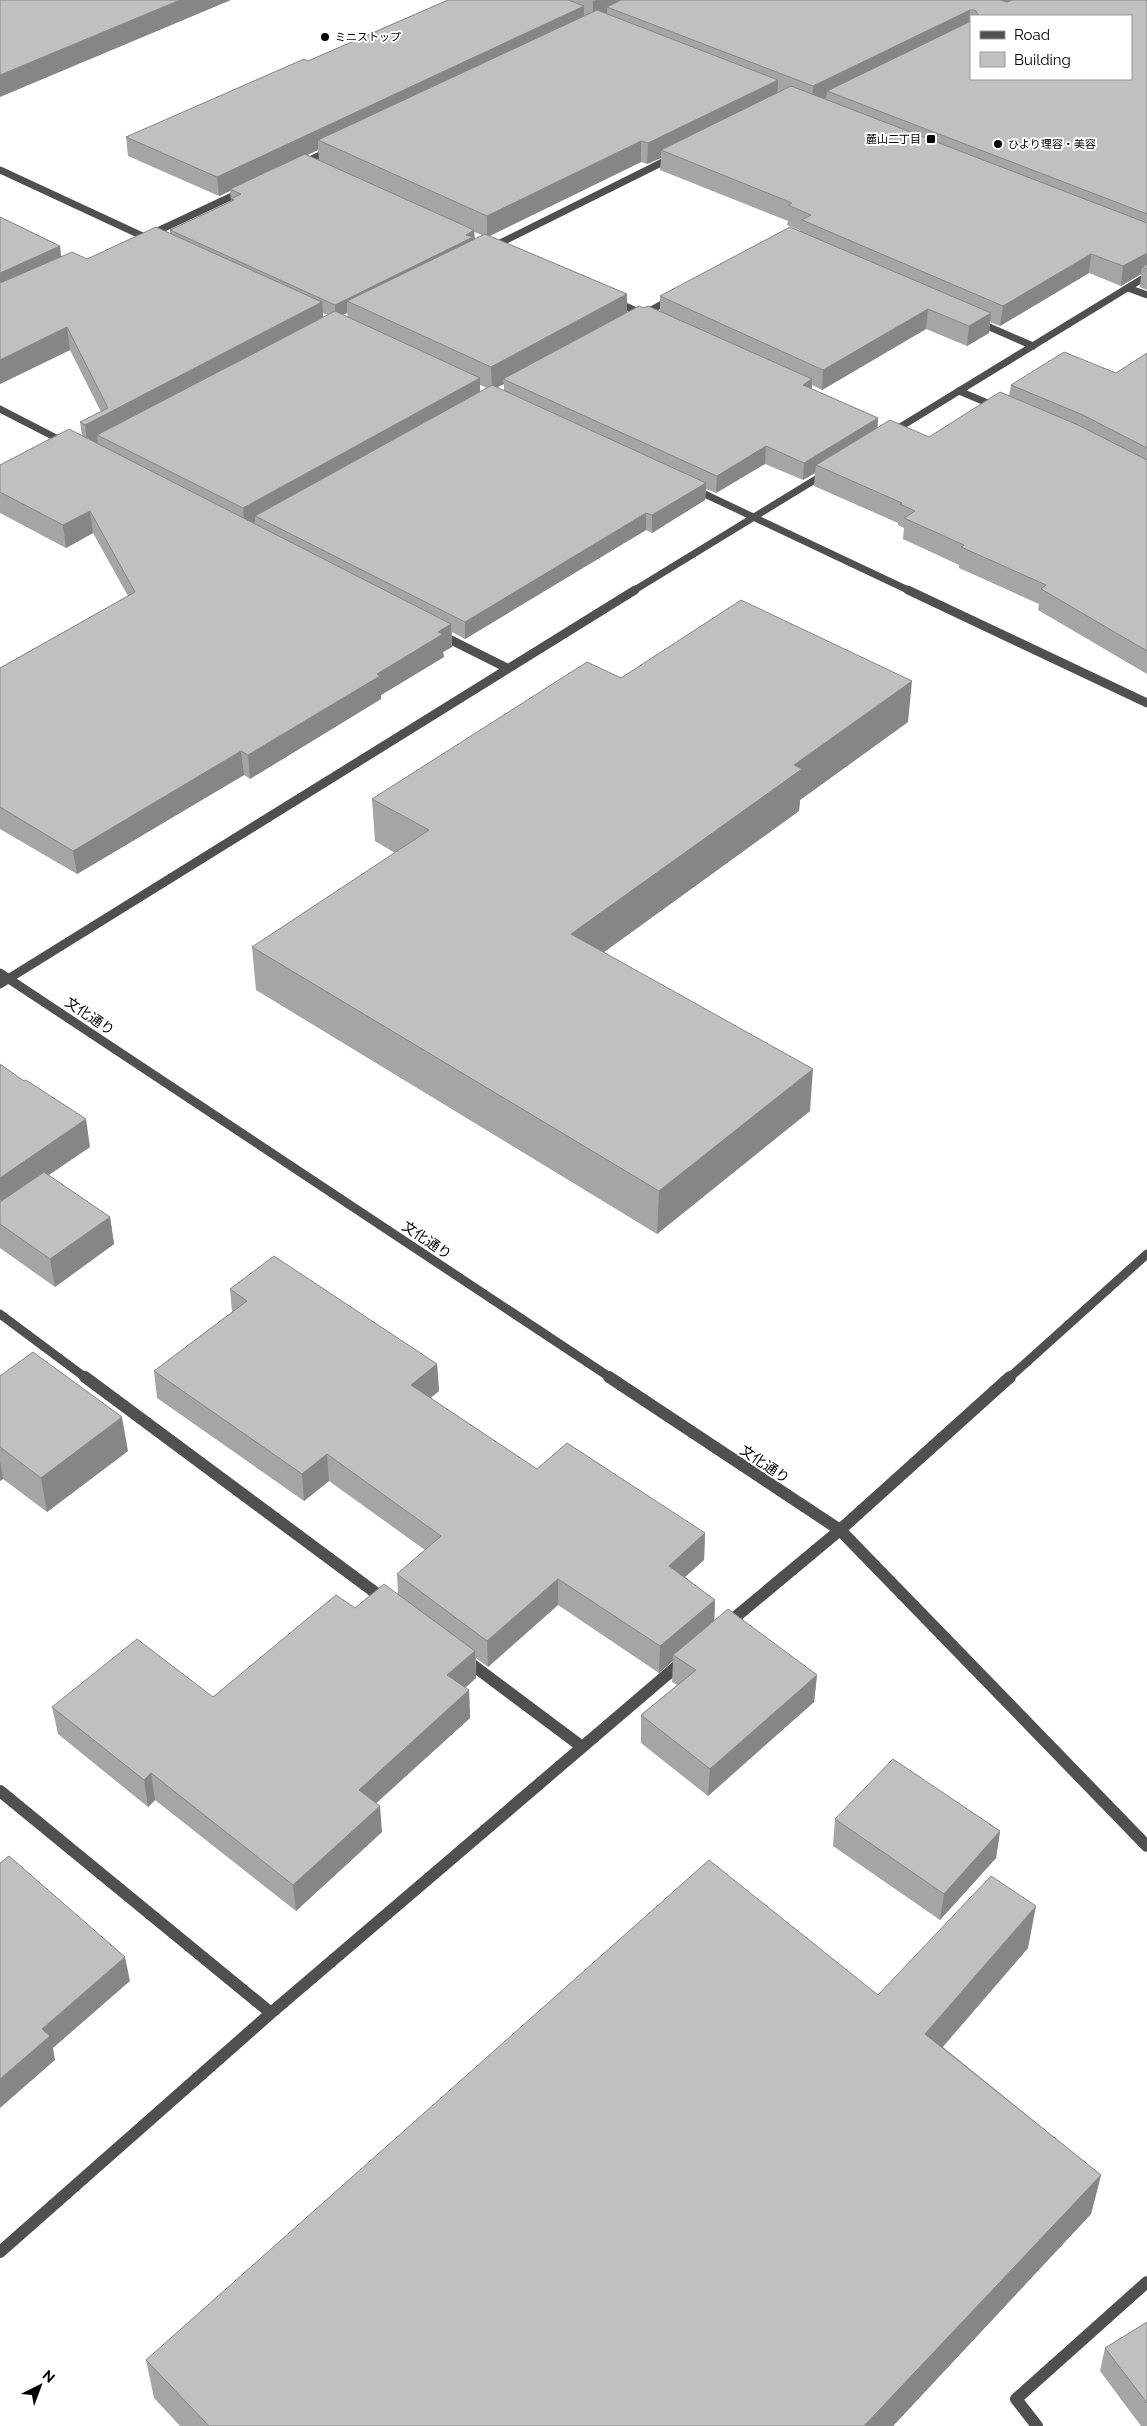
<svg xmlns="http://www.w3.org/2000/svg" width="1147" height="2426" viewBox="0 0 1147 2426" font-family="Raleway,'Noto Sans JP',sans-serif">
  <rect width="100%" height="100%" fill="#fff"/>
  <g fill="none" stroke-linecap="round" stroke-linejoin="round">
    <path stroke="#505050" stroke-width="7" d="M301,164L331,150
      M0,170L151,240
      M149,235L243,191
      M492,247L671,158
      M1128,288L1147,295
      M614,301L645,315
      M642,315L671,299
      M978,322L1033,346
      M959,391L997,407
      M0,409L66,443
      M694,489L910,591"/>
    <path stroke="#505050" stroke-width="9" d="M908,590L1147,703
      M439,634L507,668
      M0,1314L86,1378"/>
    <path stroke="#505050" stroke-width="12" d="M85,1377L384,1599
      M727,1624L840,1530
      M466,1660L581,1746
      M0,1791L271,2013
      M0,2252L271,2013L683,1661
      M1037,2426L1016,2399L1147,2282"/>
    <path stroke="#505050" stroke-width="7" d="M892,432L1147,276
      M633,591L826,473"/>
    <path stroke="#505050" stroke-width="9" d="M0,973L611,1378
      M0,984L635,590
      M1009,1378L1147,1254"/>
    <path stroke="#505050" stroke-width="12" d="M609,1377L840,1530L1147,1846
      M840,1530L1010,1377"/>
  </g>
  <path fill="#a5a5a5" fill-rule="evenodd" d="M448,0H1147V290L1140,287L1141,274L1121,286L1089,273L1000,326L990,322L989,333L967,346L926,329L822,390L812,385V389L878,418L877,427L929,437L1009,396L1011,385L1116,373L1147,353V674L1038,610L1039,604L959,568V565L903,539L904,528L898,525V523L814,486L815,473L803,480L765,464L716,493L706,489L705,500L652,533L646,530L465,639L452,632V647L443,652L444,657L381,695V699L250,779L244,775L77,874L0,829V668L128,596L93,533L66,548L0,513V465L82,436L80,422L101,412L70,350L0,384V217L60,246L61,257L87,259L170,233V230L231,201L230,191L219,196L128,156L126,137L308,61ZM971,16H1131L971,79ZM318,150L319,160L307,155ZM661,158L660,170L788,221L787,225L801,231L660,296V311L644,308L627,313V294L490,236L641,162L647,164ZM474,232L482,235L475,239ZM323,313L328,315L323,317ZM347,313L348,317L342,315ZM504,384V391L497,387ZM480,385L487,388L480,392Z
    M621,678L908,722L800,800L799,811L604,952L810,1111L657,1234L256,990L252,947L395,853L375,841L372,799Z
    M0,1064L90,1147L48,1175L110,1217L114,1244L55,1287L0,1248Z
    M230,1289L437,1364L439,1391L430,1398L537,1469L705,1533L704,1560L685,1577L715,1600L714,1621L817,1675L814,1702L708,1796L641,1743V1715L677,1685L672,1682L673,1661L659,1673L558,1605L488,1667L476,1658V1678L465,1688L469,1690L470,1718L376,1803L382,1832L296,1911L155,1800L148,1807L58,1734L52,1707L213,1697L355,1608L398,1594L397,1574L425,1550L329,1481L304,1501L157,1398L154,1371L232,1312Z
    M0,1376L128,1451L47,1512L3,1479L0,1481Z
    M835,1819L1000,1831L996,1858L940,1920L833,1846Z
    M1028,1948L943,2047L1101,2175L1091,2214L893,2426H180L154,2398L146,2360L878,1995Z
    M1147,2322V2426H1141L1100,2371L1105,2348Z"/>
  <path fill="#868686" d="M180,0H231L0,97V75Z
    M596,0H636L607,7V13L593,20V1Z
    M1000,0H1024L999,16Z
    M584,6V25L318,140V150L232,190L230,189V191L219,196L217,177Z
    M970,10L969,28L827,91L826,98L812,105L813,86Z
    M778,80L777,100L661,150V158L647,164L648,143Z
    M641,141V162L487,237V216Z
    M474,230L475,243L347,301V313L335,318V305Z
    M60,246L62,268L0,296V273Z
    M1147,253V269L1142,267L1141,274L1121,286L1123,266Z
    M1091,254L1089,273L1000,326L1003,306Z
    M627,294V317L503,379L504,384L492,390L491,367Z
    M322,302L324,325L97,435L98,443L88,448L85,425Z
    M928,309L926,329L822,390L823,370Z
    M991,313L989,333L967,346L969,326Z
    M67,327L70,350L0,384V360Z
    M480,378V397L255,516V522L245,528L243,508Z
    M812,379L811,396L803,385Z
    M878,418L877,435L816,465L815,473L803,480L804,463Z
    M766,446L765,464L716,493L717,476Z
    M706,483L705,500L652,533V515Z
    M90,511L93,533L66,548L63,525Z
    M646,513V530L465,639V622Z
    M451,624L452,647L443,652L444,657L381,695V699L250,779L248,755L377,674L438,632Z
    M912,681L908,722L800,800L799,811L571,976V934L794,765Z
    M241,751L244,775L77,874L73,851Z
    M813,1069L810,1111L657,1234L659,1191Z
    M86,1119L90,1147L2,1207L0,1198V1178Z
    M110,1217L114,1244L55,1287L50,1259Z
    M437,1364L439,1391L413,1412L411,1385Z
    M122,1417L128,1451L47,1512L41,1478Z
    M327,1454L329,1481L304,1501L302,1474Z
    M0,1461L3,1479L0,1481Z
    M705,1533L704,1560L668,1592L669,1566Z
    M558,1579V1605L488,1667L487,1641Z
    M715,1600L714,1627L673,1655V1661L659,1673L660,1646Z
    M475,1651L476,1678L449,1702L447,1675Z
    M817,1675L814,1702L708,1796L710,1769Z
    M469,1690L470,1718L361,1817L359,1790Z
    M151,1773L155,1800L148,1807L144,1780Z
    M380,1806L382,1832L296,1911L293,1885Z
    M1000,1831L996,1858L940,1920L944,1894Z
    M1036,1906L1028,1948L919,2074L925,2034Z
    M125,1957L130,1981L53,2048L55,2060L0,2108V2079L42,2029Z
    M1101,2175L1091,2214L893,2426H864Z"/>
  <path fill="#c0c0c0" stroke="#868686" d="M0,0H180L0,75Z
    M448,0H568L584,6L217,177L126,137L304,59L308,61Z
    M621,0H1000L1007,2L1012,0H1147V214L827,91L971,21V79H1131V16H977L978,14L975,10H970L813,86L607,7Z
    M597,10L778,80L648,143L641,141L487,216L318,140Z
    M791,86L1147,223V253L1123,266L1091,254L1003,306L802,220L811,215L788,205L792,203L661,150Z
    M305,154L474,230L466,235L473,237L335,305L170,230L234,200L231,199L241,194L230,189Z
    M0,217L60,246L0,273Z
    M156,227L322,302L85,425L80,422L108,408L67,327L0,360V283L72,252L87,259Z
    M790,227L991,313L969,326L928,309L823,370L660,296Z
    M485,234L627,294L491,367L347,301Z
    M1147,264V269L1142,267Z
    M639,306L644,308L648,306L812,379L803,385L878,418L804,463L766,446L717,476L503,379Z
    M335,311L480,378L243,508L97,435Z
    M1064,352L1116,373L1147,353V448L1083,415L1011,385Z
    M492,385L706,483L652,515L646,513L465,622L255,516Z
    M1000,392L1078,425L1147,460V651L1041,589L1046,585L961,547L964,545L904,518L915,511L900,504L902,503L816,465L890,420L929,437Z
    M69,429L451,624L438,632L443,634L377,674L380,676L248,755L241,751L73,851L0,807V668L135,592L90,511L63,525L0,492V465Z
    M741,600L912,681L794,765L802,769L571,934L813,1069L659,1191L252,947L429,830L372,799L587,662L621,678Z
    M0,1064L24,1081L26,1080L86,1119L0,1178Z
    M44,1172L110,1217L50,1259L0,1224V1202Z
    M274,1256L437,1364L411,1385L537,1469L567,1443L705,1533L669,1566L715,1600L660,1646L558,1579L487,1641L397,1574L441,1536L327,1454L302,1474L154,1371L247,1301L230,1289Z
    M33,1352L122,1417L41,1478L0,1447V1376Z
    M384,1584L475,1651L447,1675L469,1690L359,1790L380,1806L293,1885L151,1773L144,1780L52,1707L137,1639L213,1697L336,1595L355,1608Z
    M728,1609L817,1675L710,1769L641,1715L696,1670L673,1655Z
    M893,1759L1000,1831L944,1894L835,1819Z
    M9,1856L125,1957L42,2029L50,2036L0,2079V1863Z
    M709,1860L878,1995L991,1876L1036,1906L925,2034L1101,2175L864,2426H209L146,2360Z
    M1147,2322V2403L1105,2348Z"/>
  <g fill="#000" stroke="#fff" stroke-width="2">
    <circle cx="325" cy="37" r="5"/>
    <rect x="926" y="134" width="10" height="10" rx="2.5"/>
    <circle cx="998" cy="144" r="5"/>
  </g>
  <g text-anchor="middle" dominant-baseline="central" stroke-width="4" stroke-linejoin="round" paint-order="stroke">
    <g font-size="11" fill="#000" stroke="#fff" text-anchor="start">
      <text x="335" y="37">ミニストップ</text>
      <text x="921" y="139" text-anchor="end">麓山二丁目</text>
      <text x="1008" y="144">ひより理容・美容</text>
    </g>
    <g font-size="14" fill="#000" stroke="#fff">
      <text transform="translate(90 1016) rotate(34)">文化通り</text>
      <text transform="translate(427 1240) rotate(34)">文化通り</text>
      <text transform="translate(765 1464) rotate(34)">文化通り</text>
    </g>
  </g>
  <rect x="970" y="15" width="162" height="65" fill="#ffffff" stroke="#999999"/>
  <rect x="980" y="31" width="25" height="8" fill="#505050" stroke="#999999"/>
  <text x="1014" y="40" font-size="15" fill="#000000">Road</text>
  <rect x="980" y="52" width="25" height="15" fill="#c0c0c0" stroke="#999999"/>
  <text x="1014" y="65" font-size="15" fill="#000000">Building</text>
  <g transform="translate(40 2386) rotate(42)" stroke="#ffffff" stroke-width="4" paint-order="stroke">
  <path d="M0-4L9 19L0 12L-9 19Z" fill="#000000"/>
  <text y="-8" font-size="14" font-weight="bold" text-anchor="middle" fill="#000000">N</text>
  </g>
</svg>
